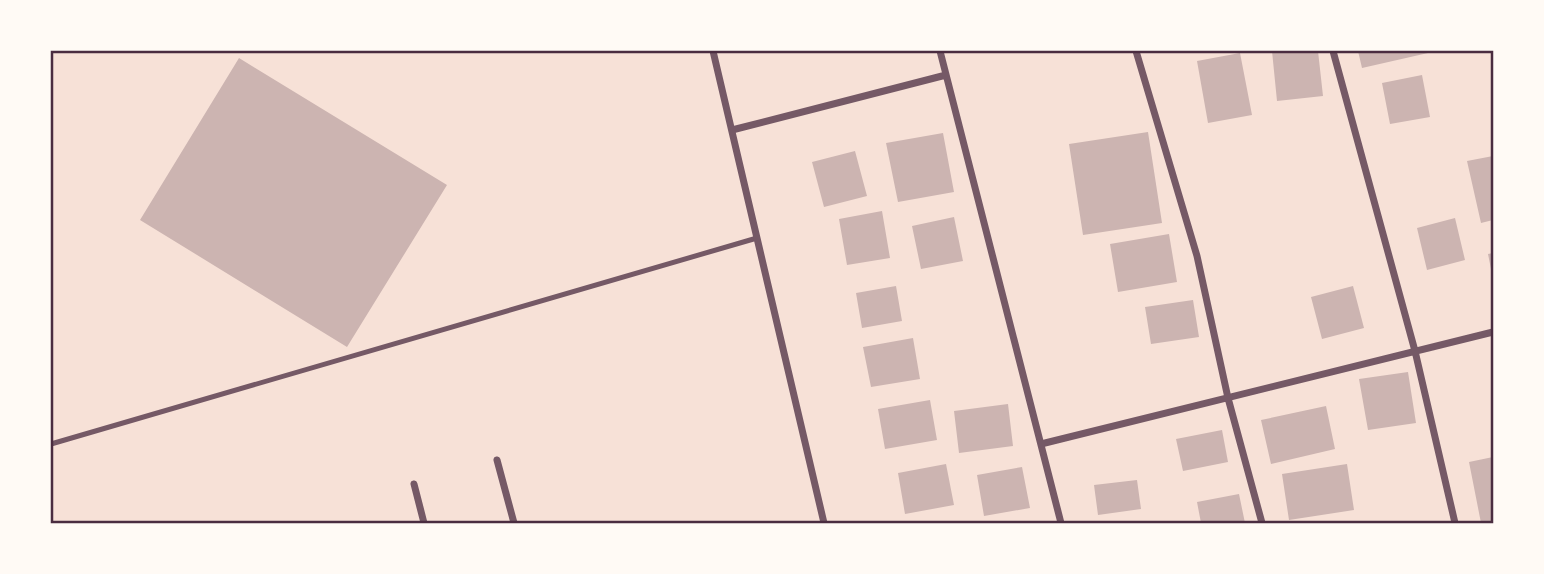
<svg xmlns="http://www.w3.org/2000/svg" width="1544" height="574" viewBox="0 0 1544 574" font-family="Rubik,sans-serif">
  <rect width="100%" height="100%" fill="#f7e1d7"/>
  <path fill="#ccb4b1" d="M1272,51H1318L1323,96L1277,101Z
    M1358,51H1427L1428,53L1362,68Z
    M1240,53L1252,115L1208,123L1197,61Z
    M239,58L447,185L347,347L140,220Z
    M1422,75L1430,117L1390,124L1382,83Z
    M1148,132L1162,223L1083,235L1069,144Z
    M943,133L954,192L898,202L886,143Z
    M855,151L867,196L824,207L812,162Z
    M1493,156V220L1481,223L1467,161Z
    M882,211L890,258L847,265L839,219Z
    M954,217L963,261L921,269L912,226Z
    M1455,218L1465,260L1427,270L1417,228Z
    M1169,234L1177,282L1118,292L1110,244Z
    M1493,253V273L1492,274L1488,254Z
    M896,286L902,321L862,328L856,293Z
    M1353,286L1364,328L1322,339L1311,297Z
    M1193,300L1199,337L1151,344L1145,307Z
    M913,338L920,379L871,387L863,347Z
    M1408,372L1416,423L1368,430L1359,379Z
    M930,400L937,440L885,449L878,409Z
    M1008,404L1013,446L959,453L954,411Z
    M1326,406L1335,449L1271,464L1261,420Z
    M1222,430L1228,462L1183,471L1176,439Z
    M1493,457V523H1481L1469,462Z
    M946,464L954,505L905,514L898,473Z
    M1347,464L1354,510L1289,520L1282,474Z
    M1022,467L1030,508L984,516L977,475Z
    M1137,480L1141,509L1098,515L1094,485Z
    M1239,494L1245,523H1201L1197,502Z"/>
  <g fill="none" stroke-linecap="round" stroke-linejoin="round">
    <path stroke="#755966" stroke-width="5" d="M51,444L757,238"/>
    <path stroke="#755966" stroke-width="7" d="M713,51L824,523
      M940,51L1061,523
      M1136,51L1197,256L1228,398L1262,523
      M1333,51L1415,351L1455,523
      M732,130L946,75
      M1041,444L1493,332
      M497,460L514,523
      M414,484L424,523"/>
  </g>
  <rect width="1544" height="574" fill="none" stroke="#fffaf5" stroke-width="105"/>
  <rect x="52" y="52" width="1440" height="470" fill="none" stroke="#4a2c40" stroke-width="2.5"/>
</svg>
